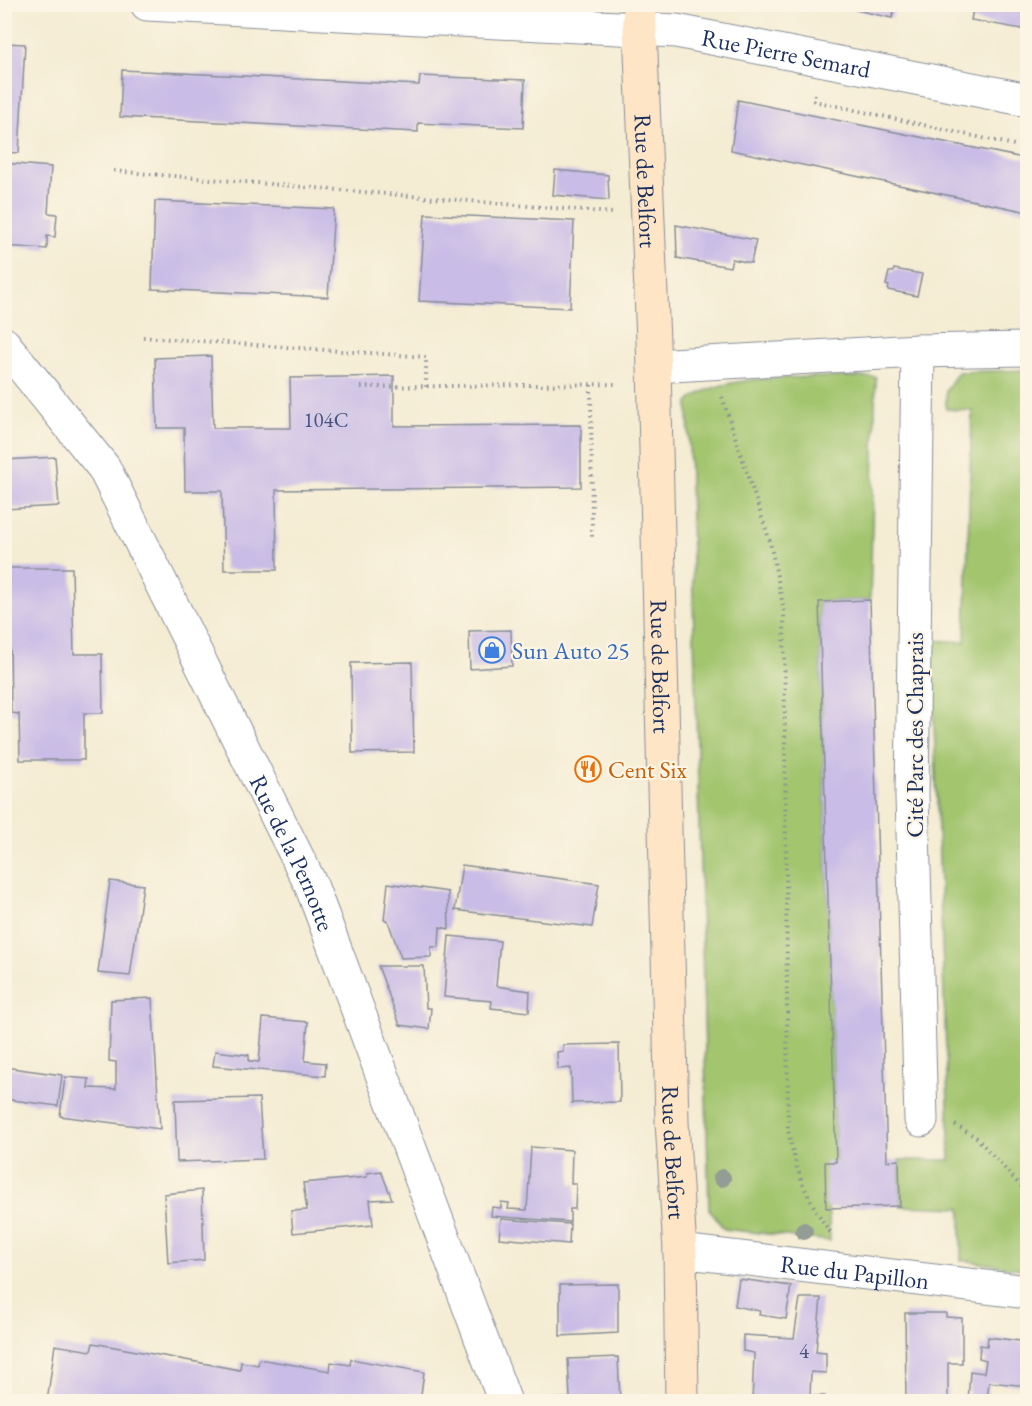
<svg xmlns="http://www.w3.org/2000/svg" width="1032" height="1406" viewBox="0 0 1032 1406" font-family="'EB Garamond',serif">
  <rect width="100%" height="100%" fill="#fcf5e5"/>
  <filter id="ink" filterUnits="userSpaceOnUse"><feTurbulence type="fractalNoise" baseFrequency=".0167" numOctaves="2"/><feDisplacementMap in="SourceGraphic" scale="12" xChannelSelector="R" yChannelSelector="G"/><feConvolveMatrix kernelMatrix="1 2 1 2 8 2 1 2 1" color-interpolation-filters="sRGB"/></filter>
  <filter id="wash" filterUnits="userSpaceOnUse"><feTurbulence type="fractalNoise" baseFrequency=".008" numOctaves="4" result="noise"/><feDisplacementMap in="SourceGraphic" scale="24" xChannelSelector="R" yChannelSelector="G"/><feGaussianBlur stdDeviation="1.35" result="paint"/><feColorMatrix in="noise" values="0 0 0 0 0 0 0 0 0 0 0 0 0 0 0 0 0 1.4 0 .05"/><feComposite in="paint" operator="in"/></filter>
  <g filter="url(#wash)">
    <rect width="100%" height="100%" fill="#f4ecd3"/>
    <path fill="#a3c56e" stroke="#5f7a66" stroke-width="1.5" d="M1027,370V1270L961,1260V1208L900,1206L899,1160H950L931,640L965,642L972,411L946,409V390L958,372Z
      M876,377L870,600L819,602L836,1162H826L830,1241L724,1229L709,1209L688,403C715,370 832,378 876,377Z"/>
    <g id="blocks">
      <path fill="#c9bce6" d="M830,4H896L892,18Z
        M974,4H1028V30L971,20Z
        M4,43L25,44L19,153L4,152Z
        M122,70L419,85L420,76L525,80L523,128L418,123V132L120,117Z
        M738,100L1028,159V212L731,150Z
        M4,163L51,167L48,213L57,214L55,237L47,236V249L4,246Z
        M555,170L608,175L609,200L553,195Z
        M155,201L334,209L328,297L152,289Z
        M425,214L574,221L570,308L419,301Z
        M676,225L756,240L751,263L732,259L730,267L677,258Z
        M894,269L922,274L917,296L888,290L889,286L886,285L889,272H893Z
        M211,356L213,428H291L290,378L394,376V426L581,425V487L276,490L277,570H224L222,491H185L184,428H157L155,358Z
        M55,457L59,506L4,509V460Z
        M9,568H72L74,654H102L103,713H84V760H20L19,714L11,713Z
        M870,600L887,1161L899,1160L900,1206L826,1208L825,1162H836L819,602Z
        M511,630L512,666L470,669L469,631Z
        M412,662L414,752L352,753L351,663Z
        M462,865L599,884L592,927L455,910Z
        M110,881L143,885L130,976L98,973Z
        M388,883L448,892L449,929L440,927L439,947H431V957L401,958L388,921L384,920Z
        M449,936L500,941L496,986L530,991L529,1012L491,1008L492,1001L444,997Z
        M378,966H424L426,1008H431L429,1029L400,1025Z
        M152,998L160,1129L60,1116L65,1077L89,1079L88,1088L116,1089V1062L109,1061L111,1000Z
        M263,1018L308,1022L305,1061L326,1063L325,1076L213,1066L215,1051L249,1055V1061L259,1062Z
        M619,1044L620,1102L572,1103L571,1068L558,1069L557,1052L563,1051V1045Z
        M4,1067L62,1075L58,1106L4,1099Z
        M259,1098L263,1159L177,1162L175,1100Z
        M531,1147L572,1150L571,1184H576L575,1209H570V1222L491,1216L492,1207L501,1208V1202L509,1203L508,1209L527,1210Z
        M381,1171L392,1199L370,1200L373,1225L293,1233L291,1211L307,1210L303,1183L367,1177V1173Z
        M202,1190L204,1260L168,1263L164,1194Z
        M501,1219L570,1224L569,1244L499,1238Z
        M739,1279L791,1286L786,1319L759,1315L760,1311L735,1306Z
        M618,1284V1333L560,1336V1285Z
        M800,1298H821L816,1352L826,1353V1373L811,1372L810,1396H825L826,1402H752L754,1353L743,1351V1335L794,1338Z
        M905,1313H946V1317L962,1318V1363H948V1401L906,1402Z
        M988,1337L1028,1342V1386L989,1382L987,1402H968L970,1371L984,1373L986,1360L979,1358L980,1345L987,1346Z
        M93,1343L240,1370L241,1362L258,1365L259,1359L330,1371L331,1362L350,1365L351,1359L424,1372L420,1402H47L55,1345L91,1351Z
        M618,1357L620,1402H545L544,1399L570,1398L568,1359Z"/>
    </g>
  </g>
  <g filter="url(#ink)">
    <use href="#blocks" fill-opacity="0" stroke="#888e98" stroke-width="1.5"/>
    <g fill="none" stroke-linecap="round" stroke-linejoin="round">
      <g stroke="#888e98" stroke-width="35">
        <g id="minor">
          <path id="s1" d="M147,4L676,31L1028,100"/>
          <path d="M918,351L912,795L921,1120"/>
          <path d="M654,366L918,351L1028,349"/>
          <path id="s2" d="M680,1251L1028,1292"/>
        </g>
      </g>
      <g stroke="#888e98" stroke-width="35">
        <g id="tertiary">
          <path id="s3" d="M4,344L104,468L311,885L505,1402"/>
        </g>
      </g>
      <g stroke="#888e98" stroke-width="35">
        <g id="secondary">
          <path id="s4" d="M639,4L654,366L672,1122L680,1251L682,1402"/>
        </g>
      </g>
      <path stroke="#888e98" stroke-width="4" stroke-dasharray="1.5 4.5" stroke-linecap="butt" d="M815,94L814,101L1028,148
        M114,171L612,213
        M143,337L426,357V387
        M591,385L592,537
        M361,387L619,384
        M722,397L770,542L784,610L788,1130C797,1174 804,1194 830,1232
        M955,1125L976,1137L1028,1194"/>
      <use href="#minor" stroke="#fff" stroke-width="33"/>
      <use href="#tertiary" stroke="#fff" stroke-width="33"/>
      <use href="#secondary" stroke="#fde5c5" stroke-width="33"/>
    </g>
    <g fill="#939d95">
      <circle cx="722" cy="1178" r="9"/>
      <circle cx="804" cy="1231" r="9"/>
    </g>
  </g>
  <defs>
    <g id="shop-ring" transform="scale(1.35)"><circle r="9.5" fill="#fcf5e5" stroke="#3f7fe0" stroke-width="1.5"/><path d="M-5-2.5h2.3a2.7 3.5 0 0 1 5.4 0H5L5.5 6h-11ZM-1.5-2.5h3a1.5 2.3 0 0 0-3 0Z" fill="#3f7fe0"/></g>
    <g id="restaurant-ring" transform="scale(1.35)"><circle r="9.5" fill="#fcf5e5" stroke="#e8710a" stroke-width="1.5"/><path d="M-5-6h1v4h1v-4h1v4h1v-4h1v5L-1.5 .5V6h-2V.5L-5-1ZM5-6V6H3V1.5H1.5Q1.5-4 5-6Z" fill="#e8710a"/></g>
  </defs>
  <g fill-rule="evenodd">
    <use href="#shop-ring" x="492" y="650"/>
    <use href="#restaurant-ring" x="588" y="769"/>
  </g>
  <g text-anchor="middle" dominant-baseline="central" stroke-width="4.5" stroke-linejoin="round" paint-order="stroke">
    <g font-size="21" fill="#465280">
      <text x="326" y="419">104C</text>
      <text x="804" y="1350">4</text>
    </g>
    <g font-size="24" fill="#1b2f5e" stroke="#fcf5e5">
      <text stroke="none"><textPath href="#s1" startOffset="642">Rue Pierre Semard</textPath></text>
      <text stroke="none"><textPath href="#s4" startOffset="177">Rue de Belfort</textPath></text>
      <text stroke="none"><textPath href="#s4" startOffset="663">Rue de Belfort</textPath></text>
      <text transform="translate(914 735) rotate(-90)">Cité Parc des Chaprais</text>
      <text stroke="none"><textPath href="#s3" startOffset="588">Rue de la Pernotte</textPath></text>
      <text stroke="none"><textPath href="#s4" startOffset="1149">Rue de Belfort</textPath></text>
      <text stroke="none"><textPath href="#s2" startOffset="176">Rue du Papillon</textPath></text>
    </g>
    <g font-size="24" fill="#366cbe" stroke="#fcf5e5" text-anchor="start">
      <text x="512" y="650">Sun Auto 25</text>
    </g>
    <g font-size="24" fill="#c56008" stroke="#fcf5e5" text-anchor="start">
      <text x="608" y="769">Cent Six</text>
    </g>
  </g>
  <rect width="1032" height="1406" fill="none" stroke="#fcf5e5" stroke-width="24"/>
</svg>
